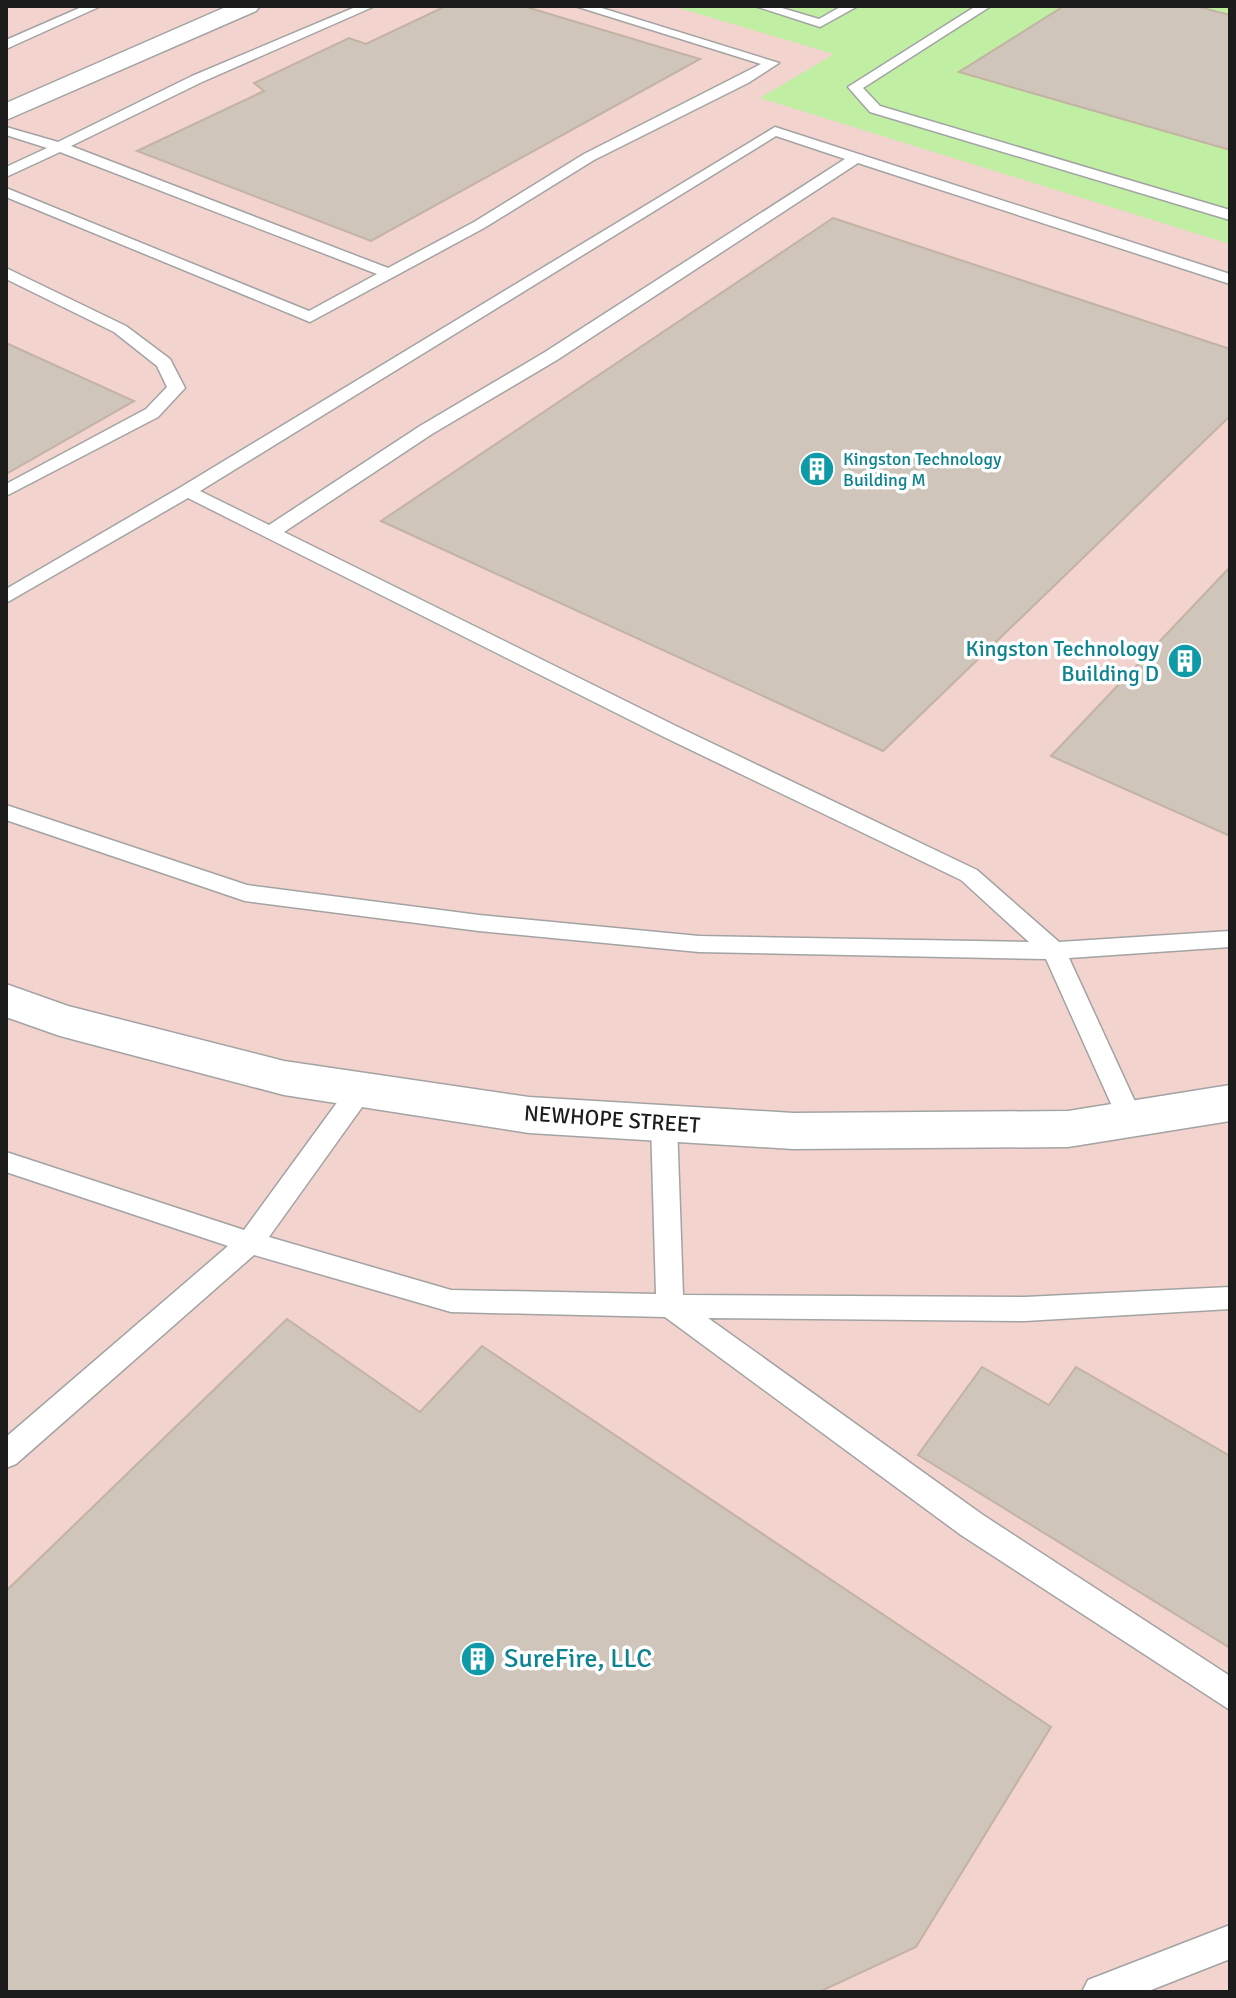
<svg xmlns="http://www.w3.org/2000/svg" width="1236" height="1998" viewBox="0 0 1236 1998" font-family="Signika,sans-serif">
  <rect width="100%" height="100%" fill="#efece1"/>
  <path fill="#f2d3ce" d="M6,6H1230V1992H6Z"/>
  <path fill="#c0eea2" d="M672,6H1230V244L760,98L834,54Z"/>
  <path fill="#cfc5ba" stroke="#c2b3a2" stroke-width="2" d="M446,6H523L700,59L371,241L137,151L264,91L254,83L349,38L366,44Z
    M1064,6H1195L1230,15V150L959,72Z
    M833,218L1230,349V416L883,751L381,521Z
    M6,343L134,401L6,474Z
    M1230,567V836L1051,756Z
    M287,1319L420,1412L482,1346L1051,1727L916,1947L819,1992H6V1591Z
    M982,1367L1049,1405L1076,1367L1230,1456V1648L918,1455Z"/>
  <g fill="none" stroke-linecap="round" stroke-linejoin="round">
    <g stroke="#a3a3a3" stroke-width="3">
      <path id="service" d="M84,6H101L6,49V40Z
        M358,6H375L202,82L71,146L388,268L474,222L584,154L761,64L575,6H595L779,63L748,83L594,160L484,228L310,322L6,197V188L309,311L377,274L60,152L6,177V167L47,148L6,135V127L58,142L192,76Z
        M755,6H775L819,19L842,6H858L820,27Z
        M976,6H991L863,88L880,106L1230,210V220L870,112L848,87Z
        M775,127L1230,274V284L858,163L557,360L432,434L284,532L678,727L977,870L1059,942L1230,931V947L1069,958L1143,1119L1139,1126L1130,1129L1121,1126L1046,959L699,952L479,931L245,901L6,820V805L247,885L479,915L699,936L1029,942L961,880L664,737L188,498L6,603V589L181,487ZM776,136L845,159L545,352L420,426L269,525L200,491Z
        M6,268L126,326L170,359L185,388L158,417L6,496V484L146,409L167,387L157,366L114,332L6,279Z
        M361,1079L370,1082L374,1089L370,1096L269,1237L451,1290L656,1294L651,1123L655,1116L664,1113L673,1116L677,1123L683,1295L1025,1297L1230,1287V1309L1025,1321L708,1318L983,1515L1230,1676V1710L961,1535L665,1317L451,1312L254,1255L16,1464L6,1468V1437L228,1246L6,1172V1152L244,1230L352,1082Z
        M1230,1925V1959L1146,1992H1082L1088,1980Z"/>
    </g>
    <g stroke="#a3a3a3" stroke-width="3">
      <path id="minor" d="M228,6H260L256,11L6,120V103Z"/>
    </g>
    <g stroke="#a3a3a3" stroke-width="3">
      <path id="tertiary" d="M6,984L68,1006L284,1061L529,1097L793,1113L1068,1111L1230,1085V1121L1068,1147L793,1149L529,1133L284,1095L60,1036L6,1017Z"/>
    </g>
    <use href="#service" fill="#fff" fill-rule="evenodd"/>
    <use href="#minor" fill="#fff" fill-rule="evenodd"/>
    <use href="#tertiary" fill="#fff" fill-rule="evenodd"/>
  </g>
  <defs>
    <g id="building-disc" transform="scale(1.8)"><circle r="9.5" fill="#0f9aa8" stroke="#fff"/><path d="M-4-6H4V6H1V3H-1V6H-4ZM-2.5-4.3h1.7v1.8h-1.7ZM.8-4.3h1.7v1.8H.8ZM-2.5-1h1.7V.8h-1.7ZM.8-1h1.7V.8H.8Z" fill="#fff"/></g>
  </defs>
  <g fill-rule="evenodd">
    <use href="#building-disc" x="817" y="469"/>
    <use href="#building-disc" x="1185" y="661"/>
    <use href="#building-disc" x="478" y="1659"/>
  </g>
  <g text-anchor="middle" dominant-baseline="central" stroke-width="7" stroke-linejoin="round" paint-order="stroke">
    <g font-size="18" fill="#0d838f" stroke="#fff" text-anchor="start">
      <text x="843" y="459">Kingston Technology<tspan x="843" dy="21">Building M</tspan></text>
    </g>
    <g font-size="22" fill="#0d838f" stroke="#fff" text-anchor="end">
      <text x="1159" y="648">Kingston Technology<tspan x="1159" dy="25">Building D</tspan></text>
    </g>
    <g font-size="22" fill="#1c1c1c" stroke="#fff">
      <text transform="translate(612 1119) rotate(4)">NEWHOPE STREET</text>
    </g>
    <g font-size="26" fill="#0d838f" stroke="#fff" text-anchor="start">
      <text x="504" y="1659">SureFire, LLC</text>
    </g>
  </g>
  <rect width="1236" height="1998" fill="none" stroke="#1c1c1c" stroke-width="16"/>
</svg>
